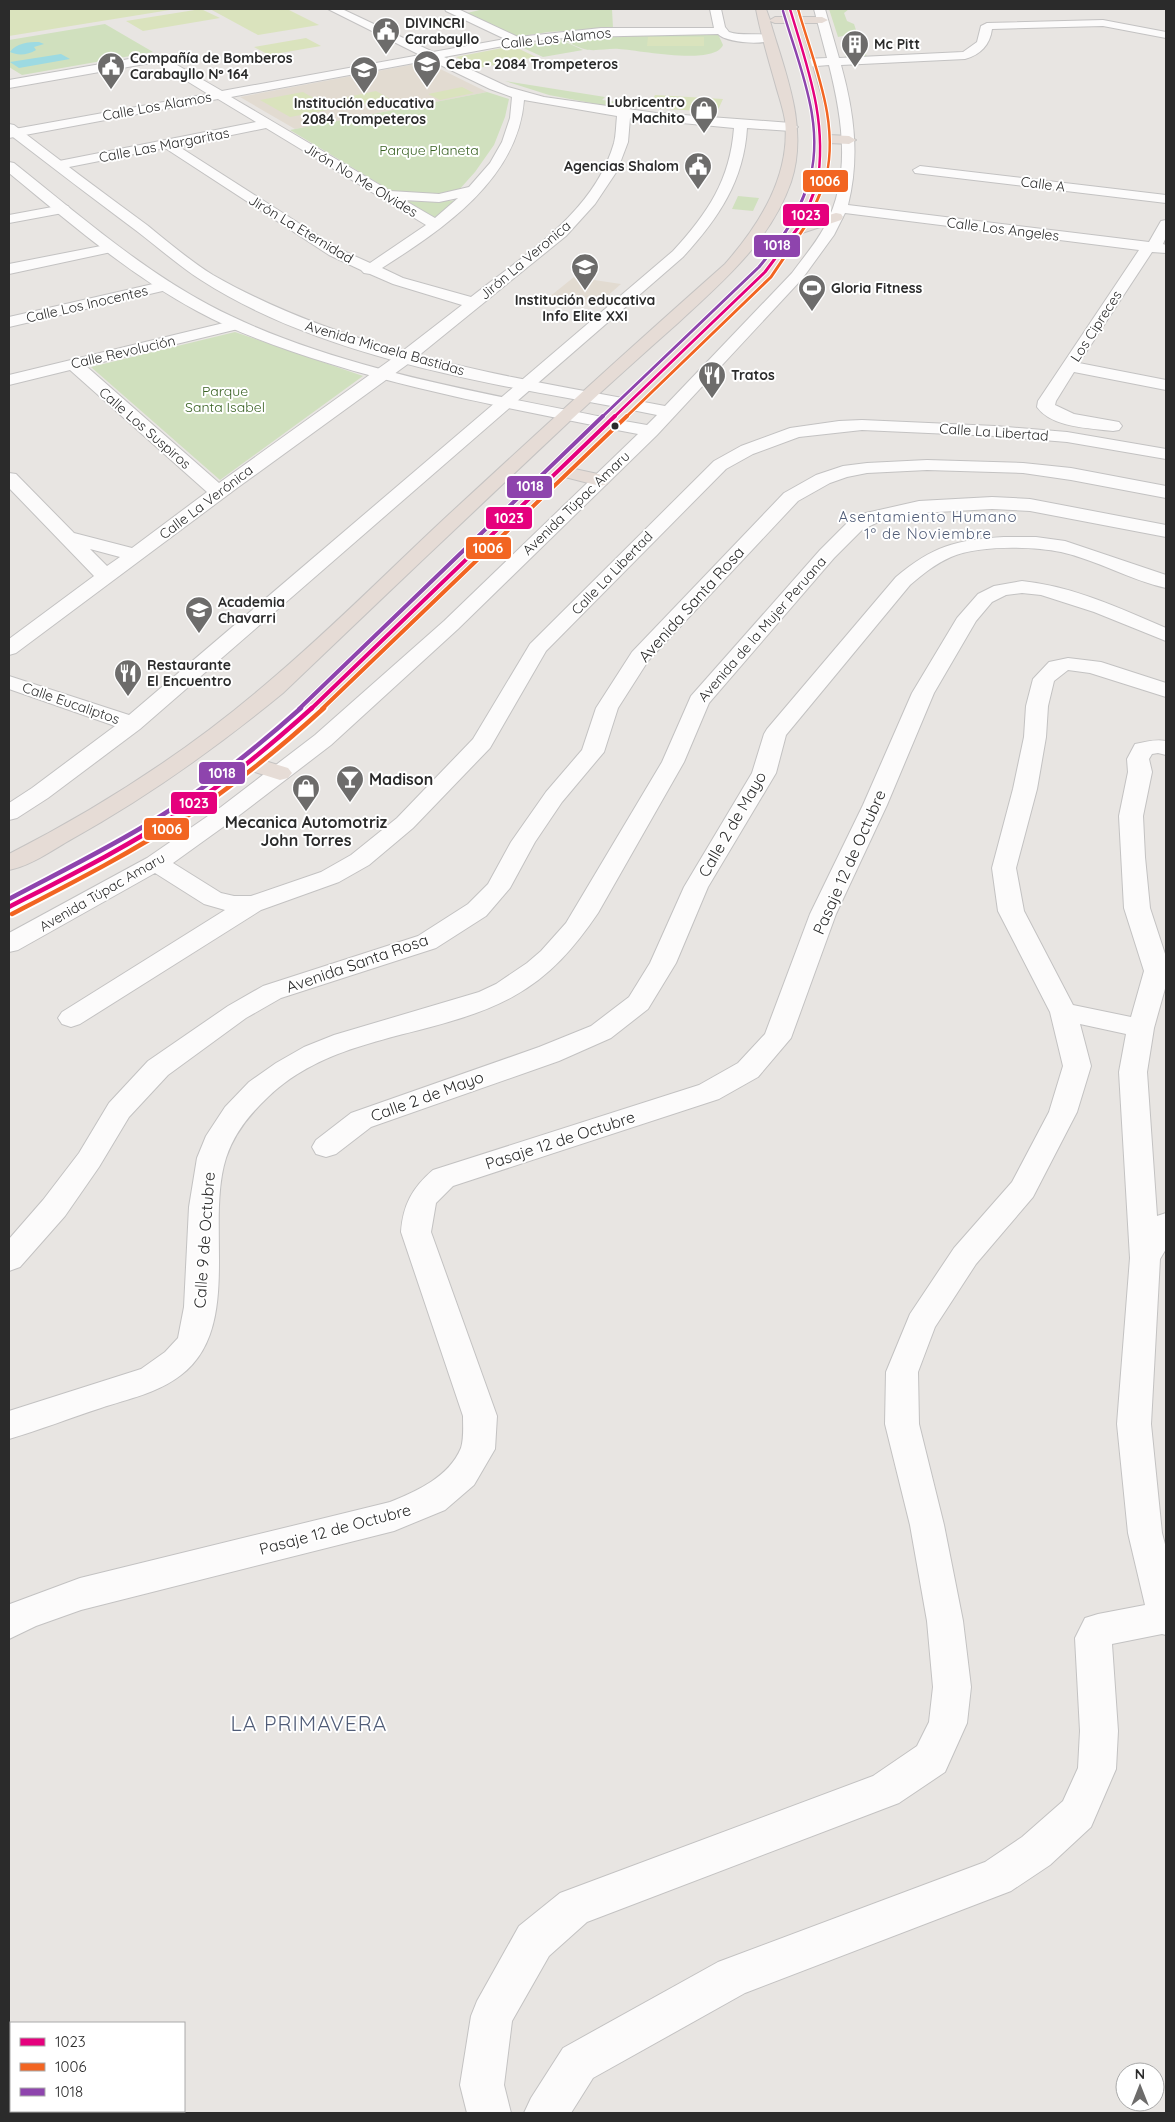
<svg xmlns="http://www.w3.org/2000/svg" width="1175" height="2122" viewBox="0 0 1175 2122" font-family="Quicksand,sans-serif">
  <rect width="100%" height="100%" fill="#e8e5e2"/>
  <path fill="#e2dbd1" d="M426,62L487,92L295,129L240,97Z
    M574,277L621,284L596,306L548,298Z"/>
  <path fill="#d0e0be" d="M484,9H612L613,28L548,32L518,37L467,13Z
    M829,9H849L844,13L847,21L854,24L857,33L838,37Z
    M105,24L153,52L22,75L9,67V40Z
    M718,34L723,45C714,66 638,50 619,49C608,48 594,52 584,49C576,47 567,41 559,38L578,36Z
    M561,40L583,50L543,57L519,46Z
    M861,41L867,57L846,58L842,47Z
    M505,81L605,97L602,100L619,102L612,107L549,95Z
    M487,92L509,99L505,117L494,145L475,172L458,191L446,194L424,196L393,192L290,130Z
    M738,196L759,198L753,211L732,209Z
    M458,200L437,220L405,201L435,202Z
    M235,332L363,376L220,480L91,367Z"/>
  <path fill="#dae3bd" d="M9,9H176L9,36Z
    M201,9L220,18L143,31L126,21Z
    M210,9H287L319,25L258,35Z
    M648,37H704V46H647Z
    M306,38L321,46L269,55L254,47Z
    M513,46L536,57L478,68L456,57Z
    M462,87L474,93L440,100L428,94Z
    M376,91L390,99L353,106L338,99Z
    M303,92L333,109L290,117L260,100Z
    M655,95L723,99L717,112L648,108Z"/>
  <path fill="#9ddae2" d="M39,42L44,44L34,47L36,50C28,55 18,56 10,52C16,43 28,42 39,42Z
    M61,54L70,59L19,68L10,62Z"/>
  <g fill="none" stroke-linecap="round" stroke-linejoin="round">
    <g stroke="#c3c2c2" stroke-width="2">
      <path id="street" d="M328,9H342L433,52L505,39L446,11L445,9H458L518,37L601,28H714L710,9H721L725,27L729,32C742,37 767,31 775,38C766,46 727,43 718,34L577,37L530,41L444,57L508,87L544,97L656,113L791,123L798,127L791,131L747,128C744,181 718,219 683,257L140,729L48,798L17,818L9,820V803L32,788L115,726L9,689V676L129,715L673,251C708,213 730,180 734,128L630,118L628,142L617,171L595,204L566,236L412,361L237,488L16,653L9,655V639L94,576L9,488V473L16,474L74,533L132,548L207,492L70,370L9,385V375L236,320L242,322L244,325L242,328L86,366L219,483L400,353L462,305L393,284L370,274L364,273L361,270L329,255L165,148L59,169L52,165L59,161L256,122L218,99L9,138V130L208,94L156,62L9,88V80L158,54L222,91L420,55ZM430,60L490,89L512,97L510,118L502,142L490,163L469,187L439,194L390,191L231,97ZM524,100L617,116C616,125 616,135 614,143C594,213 524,255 471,297L403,278L382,268C443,229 518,179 524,100ZM266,128L426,225L370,263L339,249L178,146ZM458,198L435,218L404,200L439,202ZM90,549L120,557L107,566Z
        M814,9H825L839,58L963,52L977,42L981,26L987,23L1103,20L1166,32V38L1103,26L992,29C990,45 980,55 965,59L841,65C854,112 860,157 848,205L1149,242L1161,221L1166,220V237L1163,244L1166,245V253L1152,252L1079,363L1166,380V390L1074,372L1056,401L1055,405L1074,414L1119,422L1122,426L1119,430L1113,431C1090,428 1052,428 1037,407L1038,401L1139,250L845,213L834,235L802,279L657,435L458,629L331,745L237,817L173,863L221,893L234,896H251L321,872L351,855L397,818L473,739L530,644L714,461L741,446L790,428L839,421L862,420L995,426L1067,432L1166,449V459L1067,442L995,436L862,430L799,437L753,454L726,469L546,651L490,748L413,828L369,865L339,882L261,910L80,1024L71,1027L62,1024L58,1018L62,1012L225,910L204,904L155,873L18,950L9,952V933L147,858L221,807L315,735L444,621L638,434L601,427L598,423L601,419L607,418L647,425L657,415L622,408L619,404L622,400L628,399L665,406L792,273C803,258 816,243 825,226C852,176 842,117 829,65L805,67L799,63L805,59L827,58Z
        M920,166L1166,195V203L915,173L913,170Z
        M63,205L68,206L70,209L68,212L9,223V215Z
        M111,244L116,245L118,248L116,251L9,274V264Z
        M166,281L171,283L174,286L171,289L9,327V317Z
        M927,460L1023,463L1071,468L1166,486V498L1071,480L1023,473L927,470L867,473L847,477L830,483L798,501L648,661L618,708L604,752L562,802L535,842L510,888L486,916L436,948L281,998L246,1018L168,1075L129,1117L99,1167L65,1216L20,1267L9,1271V1239L43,1200L79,1153L109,1103L148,1061L228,1006L263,986L418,936L468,904L488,884L511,842L546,792L582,750L596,708L632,652L784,493L816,475L843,466L867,463Z
        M992,497L1030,499L1166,525V537L1030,511L992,509L919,513L880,521L862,530L834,558L709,703L684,762L598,913C575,947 550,976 514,996C437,1039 336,1032 268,1097C250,1114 234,1133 226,1158C205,1224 243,1328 181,1375C158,1393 128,1399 101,1408C70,1418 40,1430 9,1439V1411L141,1369L165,1352L178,1338L184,1307L189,1207L197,1158L206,1136L225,1107L249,1082L276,1063L304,1047L334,1035L479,992L496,984L527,963L541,951L566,923L662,762L691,696L820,550L848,522L866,513L919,501Z
        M1004,537H1036L1065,541L1166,575V588C1130,580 1097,560 1061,552C1032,546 978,545 951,557C935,564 923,574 910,585L786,735L776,773L708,887L676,963L648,1009L611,1038L559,1061L371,1127L336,1154L326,1157L316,1154L312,1147L316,1140L351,1113L539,1047L591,1026L629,997L650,963L684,887L752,773L764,734L767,729L896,577C933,546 956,540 1004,537Z
        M1022,581C1072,586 1120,608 1166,628V641L1094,612L1041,595L1022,593L1006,595L992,602L976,621L934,693L887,805L836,914L791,1038L758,1077L719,1099L453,1186L436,1203L431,1232L497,1416L495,1449L474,1485L445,1510L394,1531L81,1610L36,1626L9,1639L10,1604L80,1578L390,1502C417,1491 449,1477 461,1448C464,1439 463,1425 463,1416L401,1232C403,1205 412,1188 433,1170L699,1085L738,1063L765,1034L810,914L863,805L912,693L957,618L978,594L994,586Z
        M1068,658L1101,662L1166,683V697L1090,673L1068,670L1054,681L1048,706L1046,737L1037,789L1016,868L1024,911L1073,1005L1131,1017L1144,971L1124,908L1119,816L1128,772L1127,759L1135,744C1146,742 1155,739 1166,741V755L1158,753L1152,754L1149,759L1152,772L1143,816L1145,857L1150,908L1166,957V985L1154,1028L1147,1072L1157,1216L1166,1213V1249L1160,1259L1151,1424L1162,1533L1166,1548V1635L1162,1634L1112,1644L1118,1731L1116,1769L1091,1827L1050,1865L1011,1891L745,1993L593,2078L571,2113H524L531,2098L563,2048L718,1962L985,1862L1022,1837L1063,1801L1078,1768L1080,1731L1075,1638L1085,1618L1098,1614L1145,1605L1128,1533L1117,1424L1130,1258L1119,1072L1126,1034L1080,1024L1091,1066L1077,1112L1033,1197L976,1264L935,1327L918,1372L919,1424L944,1525L963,1621L971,1687L967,1723L945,1772L899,1803L587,1922L549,1956L512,2021L504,2085L511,2113H467L460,2085L471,2016L477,2001L519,1926L560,1893L873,1776L917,1746L929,1722L933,1687L927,1621L910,1525L885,1424L886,1372L910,1314L954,1248L1012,1182L1049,1112L1063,1066L1050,1012L998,911L992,868L1013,789L1024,737L1026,706L1033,679L1049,662Z"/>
    </g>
    <g stroke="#c3c2c2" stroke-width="2">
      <path id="secondary" d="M9,124L14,125C58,159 102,192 147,225C168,242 190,261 213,275C341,348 486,373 628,399L634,400L637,404L634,408L628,409C490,384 320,357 201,280C179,266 159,248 138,232C95,200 52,167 9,134Z
        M9,162L14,163C77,213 138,267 209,305C326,367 478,392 607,418L613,419L616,423L613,427L607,428C514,409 421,392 331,364C285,350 239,334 197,311C128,274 69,222 9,173Z"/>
    </g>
    <g stroke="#c5c3c2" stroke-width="2">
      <path id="highway" d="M756,9H766L770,20L775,17H787L785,9H795L798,17H822L828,20L822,23H800L827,118L829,135L849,136L856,140L849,144L829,143C831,168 821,200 809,221L836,213L841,214L843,217L841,220L802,233L770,275L570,468L607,476L609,480L607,484L600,486L561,476L303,730L265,761L288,768L292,773L288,778L280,780L252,771C179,828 99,870 18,913L9,915V897C73,864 138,832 198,790C289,724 367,643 448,565C551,466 655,367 760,269C796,224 822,180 815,119C813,108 809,97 806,86C800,65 794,44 788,23H775L770,21C785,73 809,127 791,182C770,242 723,281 678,323C642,355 607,386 572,419C475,510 379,601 283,693C216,748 146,798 70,840C51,851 30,866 9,870V854C101,807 188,751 266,684C328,632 385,574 444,519C537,433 630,348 725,264C760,224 791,175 785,120C783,108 779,97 776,86C769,61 761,35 756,9Z"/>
    </g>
    <use href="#street" fill="#fcfbfb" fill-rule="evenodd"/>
    <use href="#secondary" fill="#fcfbfb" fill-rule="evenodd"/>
    <use href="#highway" fill="#e6dcd6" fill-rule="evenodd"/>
    <g stroke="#fff" stroke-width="4.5">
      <path id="bus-1-far3" d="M790,9C808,69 828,122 817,185"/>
    </g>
    <g stroke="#fff" stroke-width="5">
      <path id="bus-1-far2" d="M614,417L765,272L803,221L817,184"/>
    </g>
    <g stroke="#fff" stroke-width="6">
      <path id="bus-1-far1" d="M311,709L615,416"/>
    </g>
    <g stroke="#fff" stroke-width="8">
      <path id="bus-1" d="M9,907C67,877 127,847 182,811C228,781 271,745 312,708"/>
    </g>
    <g stroke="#fff" stroke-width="4.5">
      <path id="bus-2-far3" d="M798,9C814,65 842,126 824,185"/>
    </g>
    <g stroke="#fff" stroke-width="5">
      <path id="bus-2-far2" d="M626,417L771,277L808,222L824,184"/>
    </g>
    <g stroke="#fff" stroke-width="6">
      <path id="bus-2-far1" d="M322,709L627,416"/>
    </g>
    <g stroke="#fff" stroke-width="8">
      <path id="bus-2" d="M12,914C70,884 129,854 184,818C234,786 280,748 324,708"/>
    </g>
    <g stroke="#fff" stroke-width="4.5">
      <path id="bus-3-far3" d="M783,11C799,66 827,127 808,185"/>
    </g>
    <g stroke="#fff" stroke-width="5">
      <path id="bus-3-far2" d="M602,417L759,267C782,239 797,218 808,184"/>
    </g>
    <g stroke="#fff" stroke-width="6">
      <path id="bus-3-far1" d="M299,709L603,416"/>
    </g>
    <g stroke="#fff" stroke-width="8">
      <path id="bus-3" d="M9,899C58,873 109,848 156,819C208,787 256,748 301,708"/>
    </g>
    <use href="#bus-1-far3" stroke="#e5007d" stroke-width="2.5"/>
    <use href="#bus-1-far2" stroke="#e5007d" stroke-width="3"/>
    <use href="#bus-1-far1" stroke="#e5007d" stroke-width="4"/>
    <use href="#bus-1" stroke="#e5007d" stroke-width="4.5"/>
    <use href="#bus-2-far3" stroke="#f26522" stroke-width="2.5"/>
    <use href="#bus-2-far2" stroke="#f26522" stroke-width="3"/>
    <use href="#bus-2-far1" stroke="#f26522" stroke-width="4"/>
    <use href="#bus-2" stroke="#f26522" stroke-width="4.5"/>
    <use href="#bus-3-far3" stroke="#8e44ad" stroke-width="2.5"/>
    <use href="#bus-3-far2" stroke="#8e44ad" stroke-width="3"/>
    <use href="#bus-3-far1" stroke="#8e44ad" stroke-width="4"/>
    <use href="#bus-3" stroke="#8e44ad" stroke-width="4.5"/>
  </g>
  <defs>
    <g id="civic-pin" transform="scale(1.4375)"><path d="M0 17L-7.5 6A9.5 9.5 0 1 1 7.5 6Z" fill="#6d6c6b" stroke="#fff"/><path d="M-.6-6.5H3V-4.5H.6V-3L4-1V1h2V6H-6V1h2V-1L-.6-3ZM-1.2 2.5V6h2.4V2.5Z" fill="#fff"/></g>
    <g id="building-pin" transform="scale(1.4375)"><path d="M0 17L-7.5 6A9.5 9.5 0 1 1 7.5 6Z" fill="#6d6c6b" stroke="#fff"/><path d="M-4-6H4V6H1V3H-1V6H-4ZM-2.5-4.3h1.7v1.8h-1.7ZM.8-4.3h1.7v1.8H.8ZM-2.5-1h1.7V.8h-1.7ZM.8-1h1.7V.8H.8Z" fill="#fff"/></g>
    <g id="school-pin" transform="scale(1.4375)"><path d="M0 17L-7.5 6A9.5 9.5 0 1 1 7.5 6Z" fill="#6d6c6b" stroke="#fff"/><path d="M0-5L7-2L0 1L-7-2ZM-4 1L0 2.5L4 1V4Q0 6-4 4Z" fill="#fff"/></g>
    <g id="shop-pin" transform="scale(1.4375)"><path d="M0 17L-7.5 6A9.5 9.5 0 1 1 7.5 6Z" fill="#6d6c6b" stroke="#fff"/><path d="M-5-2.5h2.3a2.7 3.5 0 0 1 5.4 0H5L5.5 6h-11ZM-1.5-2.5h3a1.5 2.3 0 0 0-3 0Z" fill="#fff"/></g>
    <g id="stadium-pin" transform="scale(1.4375)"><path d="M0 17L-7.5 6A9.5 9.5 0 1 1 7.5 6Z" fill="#6d6c6b" stroke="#fff"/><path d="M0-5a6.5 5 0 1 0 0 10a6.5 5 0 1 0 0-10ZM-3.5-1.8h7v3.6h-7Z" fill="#fff"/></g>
    <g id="restaurant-pin" transform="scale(1.4375)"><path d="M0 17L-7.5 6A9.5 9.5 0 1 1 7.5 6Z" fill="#6d6c6b" stroke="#fff"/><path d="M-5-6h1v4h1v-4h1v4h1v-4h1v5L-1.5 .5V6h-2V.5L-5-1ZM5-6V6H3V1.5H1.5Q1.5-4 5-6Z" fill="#fff"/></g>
    <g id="bar-pin" transform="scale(1.4375)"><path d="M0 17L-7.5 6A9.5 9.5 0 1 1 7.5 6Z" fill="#6d6c6b" stroke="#fff"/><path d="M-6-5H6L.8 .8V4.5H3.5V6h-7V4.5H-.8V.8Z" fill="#fff"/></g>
  </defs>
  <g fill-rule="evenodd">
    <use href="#civic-pin" x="386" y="31"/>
    <use href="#building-pin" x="855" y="44"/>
    <use href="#school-pin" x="427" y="64"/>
    <use href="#civic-pin" x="111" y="66"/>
    <use href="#school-pin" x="364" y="70"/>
    <use href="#shop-pin" x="704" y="110"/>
    <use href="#civic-pin" x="698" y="166"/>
    <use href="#school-pin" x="585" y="267"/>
    <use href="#stadium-pin" x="812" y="288"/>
    <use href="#restaurant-pin" x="712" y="375"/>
    <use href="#school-pin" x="199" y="610"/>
    <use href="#restaurant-pin" x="128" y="673"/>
    <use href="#bar-pin" x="350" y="779"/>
    <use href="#shop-pin" x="306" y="788"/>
  </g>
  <circle fill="#2b2b2b" stroke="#fff" stroke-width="2" cx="615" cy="426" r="4.5"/>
  <g text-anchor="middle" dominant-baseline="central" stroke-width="4" stroke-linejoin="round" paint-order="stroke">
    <g font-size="14" font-weight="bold" fill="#2b2b2b" stroke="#fff" text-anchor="start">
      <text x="405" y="23">DIVINCRI<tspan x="405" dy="16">Carabayllo</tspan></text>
      <text x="874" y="44">Mc Pitt</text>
      <text x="130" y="58">Compañía de Bomberos<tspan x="130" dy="16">Carabayllo Nº 164</tspan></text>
      <text x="446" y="64">Ceba - 2084 Trompeteros</text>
      <text x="685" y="102" text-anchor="end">Lubricentro<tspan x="685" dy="16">Machito</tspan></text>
      <text x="364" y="103" text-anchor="middle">Institución educativa<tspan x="364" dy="16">2084 Trompeteros</tspan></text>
      <text x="679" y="166" text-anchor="end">Agencias Shalom</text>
      <text x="831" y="288">Gloria Fitness</text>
      <text x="585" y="300" text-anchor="middle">Institución educativa<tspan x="585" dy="16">Info Elite XXI</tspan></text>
      <text x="731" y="375">Tratos</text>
      <text x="218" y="602">Academia<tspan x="218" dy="16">Chavarri</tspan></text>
      <text x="147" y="665">Restaurante<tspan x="147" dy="16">El Encuentro</tspan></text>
    </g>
    <g font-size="14" fill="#2b2b2b" stroke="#fff">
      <text transform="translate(556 38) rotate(-6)">Calle Los Alamos</text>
      <text transform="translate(157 106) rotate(-10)">Calle Los Alamos</text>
      <text transform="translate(164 145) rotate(-11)">Calle Las Margaritas</text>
      <text transform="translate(361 180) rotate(31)">Jirón No Me Olvides</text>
      <text transform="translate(1043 184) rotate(7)">Calle A</text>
      <text transform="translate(301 229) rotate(31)">Jirón La Eternidad</text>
      <text transform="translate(1003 229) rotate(7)">Calle Los Angeles</text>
      <text transform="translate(525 260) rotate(-40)">Jirón La Veronica</text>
      <text transform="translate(87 304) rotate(-13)">Calle Los Inocentes</text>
      <text transform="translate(1096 326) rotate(-57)">Los Cipreces</text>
      <text transform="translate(385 348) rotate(16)">Avenida Micaela Bastidas</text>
      <text transform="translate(123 352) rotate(-13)">Calle Revolución</text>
      <text transform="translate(145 428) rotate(41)">Calle Los Suspiros</text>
      <text transform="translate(994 432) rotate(4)">Calle La Libertad</text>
      <text transform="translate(206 502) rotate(-37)">Calle La Verónica</text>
      <text transform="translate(576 503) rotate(-44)">Avenida Túpac Amaru</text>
      <text transform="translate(612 573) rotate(-46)">Calle La Libertad</text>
      <text transform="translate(762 629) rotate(-49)">Avenida de la Mujer Peruana</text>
      <text transform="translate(71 703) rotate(19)">Calle Eucaliptos</text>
      <text transform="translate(102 892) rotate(-30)">Avenida Túpac Amaru</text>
    </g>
    <g font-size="14" fill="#386122" stroke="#fff">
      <text x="429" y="150">Parque Planeta</text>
      <text x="225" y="391">Parque<tspan x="225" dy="16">Santa Isabel</tspan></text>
    </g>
    <g font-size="15" letter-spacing="1" fill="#505c77" stroke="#fff">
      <text x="928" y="516">Asentamiento Humano<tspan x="928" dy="17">1º de Noviembre</tspan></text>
    </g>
    <g font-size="16" fill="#2b2b2b" stroke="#fff">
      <text transform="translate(691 604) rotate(-48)">Avenida Santa Rosa</text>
      <text transform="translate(732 824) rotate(-60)">Calle 2 de Mayo</text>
      <text transform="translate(849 862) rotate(-66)">Pasaje 12 de Octubre</text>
      <text transform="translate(357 963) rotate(-19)">Avenida Santa Rosa</text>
      <text transform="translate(427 1096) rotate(-20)">Calle 2 de Mayo</text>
      <text transform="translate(560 1140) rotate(-18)">Pasaje 12 de Octubre</text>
      <text transform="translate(204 1240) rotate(-86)">Calle 9 de Octubre</text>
      <text transform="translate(335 1529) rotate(-15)">Pasaje 12 de Octubre</text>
    </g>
    <g font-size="16" font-weight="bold" fill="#2b2b2b" stroke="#fff" text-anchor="start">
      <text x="369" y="779">Madison</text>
      <text x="306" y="822" text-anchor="middle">Mecanica Automotriz<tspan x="306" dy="18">John Torres</tspan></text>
    </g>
    <g font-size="21" letter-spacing="1" fill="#505c77" stroke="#fff">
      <text x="309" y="1723">LA PRIMAVERA</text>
    </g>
  </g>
  <g stroke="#fff" stroke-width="2">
    <rect x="802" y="169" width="47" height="24" rx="5" fill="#f26522"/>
    <rect x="782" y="203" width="48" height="24" rx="5" fill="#e5007d"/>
    <rect x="753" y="234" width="48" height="24" rx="5" fill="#8e44ad"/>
    <rect x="506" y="475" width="47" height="24" rx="5" fill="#8e44ad"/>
    <rect x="485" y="506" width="48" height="24" rx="5" fill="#e5007d"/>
    <rect x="465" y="536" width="47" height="24" rx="5" fill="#f26522"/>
    <rect x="198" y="761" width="48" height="24" rx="5" fill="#8e44ad"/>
    <rect x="170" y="791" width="48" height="24" rx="5" fill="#e5007d"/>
    <rect x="143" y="817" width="47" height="24" rx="5" fill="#f26522"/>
  </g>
  <g font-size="14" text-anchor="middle" font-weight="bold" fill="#fff">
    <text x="825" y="186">1006</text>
    <text x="806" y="220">1023</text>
    <text x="777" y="250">1018</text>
    <text x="530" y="491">1018</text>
    <text x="509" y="523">1023</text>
    <text x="488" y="553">1006</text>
    <text x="222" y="778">1018</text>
    <text x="194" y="808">1023</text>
    <text x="167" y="834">1006</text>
  </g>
  <rect width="1175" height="2122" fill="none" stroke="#2b2b2b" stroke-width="20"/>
  <rect x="10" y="2022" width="175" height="90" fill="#ffffff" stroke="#aaaaaa"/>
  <rect x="20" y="2038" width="25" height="8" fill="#e5007d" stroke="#aaaaaa"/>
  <text x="55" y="2047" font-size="15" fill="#2b2b2b">1023</text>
  <rect x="20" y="2063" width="25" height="8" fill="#f26522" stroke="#aaaaaa"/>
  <text x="55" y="2072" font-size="15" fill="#2b2b2b">1006</text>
  <rect x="20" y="2088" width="25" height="8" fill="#8e44ad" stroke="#aaaaaa"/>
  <text x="55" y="2097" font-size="15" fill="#2b2b2b">1018</text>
  <g transform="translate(1140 2087)"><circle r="24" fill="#ffffff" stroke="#aaaaaa"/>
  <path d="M0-4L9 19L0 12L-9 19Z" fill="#6d6c6b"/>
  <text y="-8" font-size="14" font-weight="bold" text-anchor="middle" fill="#2b2b2b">N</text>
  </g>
</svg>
